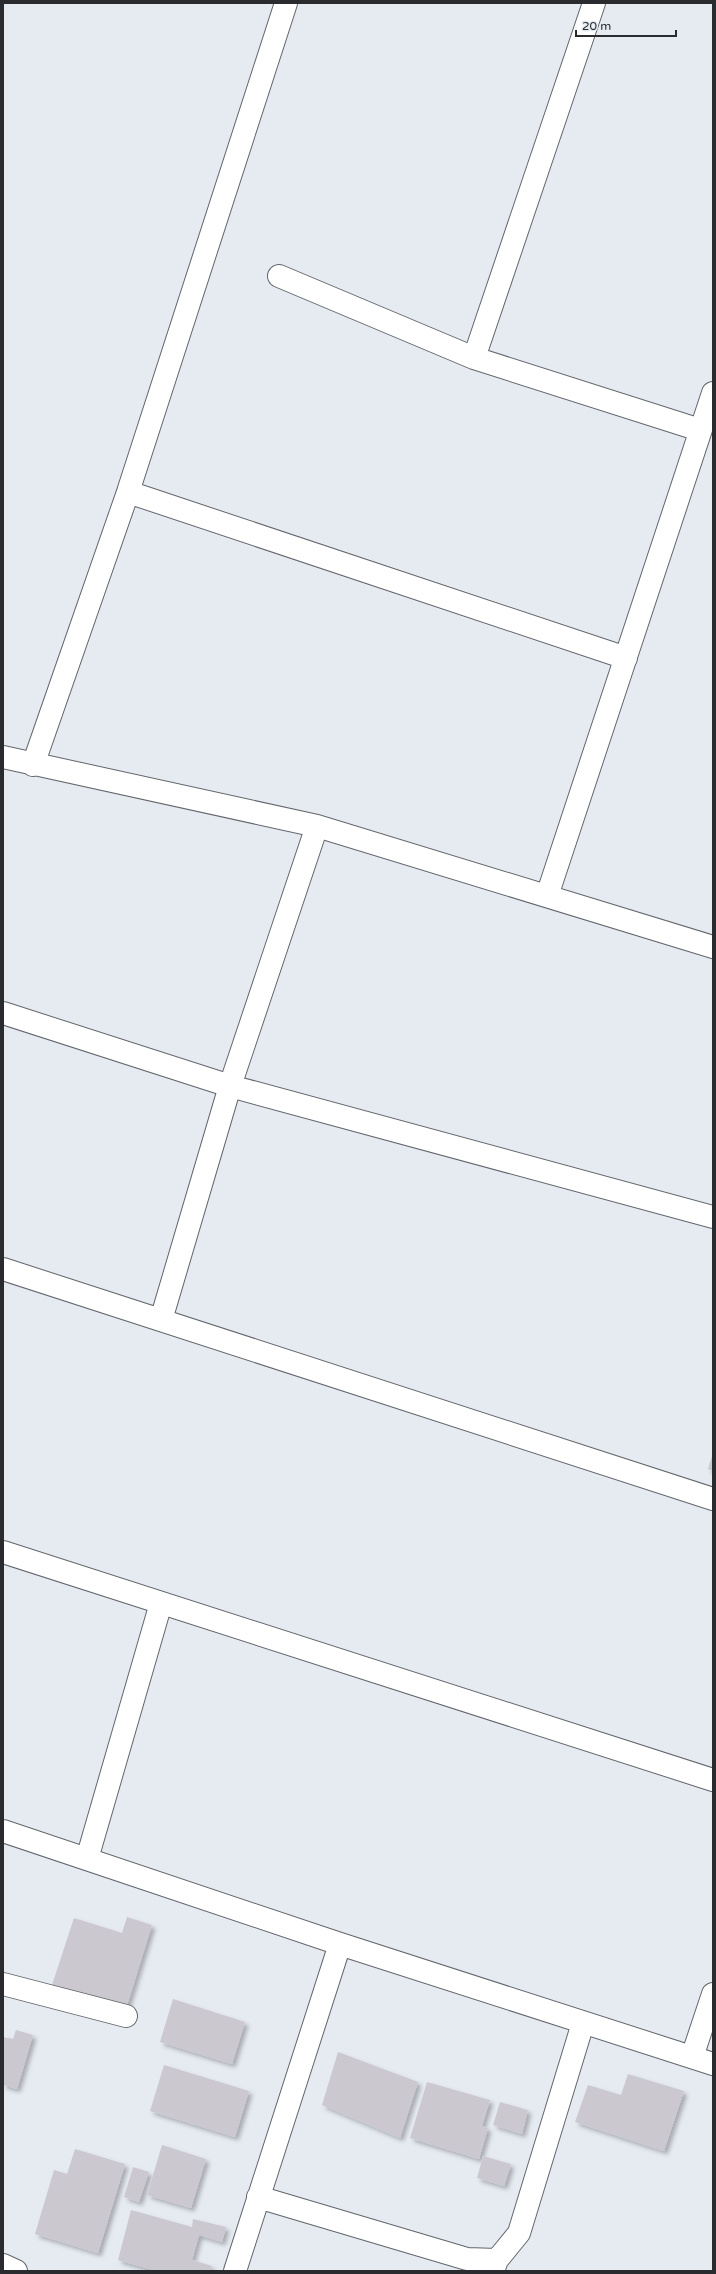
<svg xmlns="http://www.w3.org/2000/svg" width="716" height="2274" viewBox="0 0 716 2274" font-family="'Varela Round',sans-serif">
  <defs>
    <filter id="shadow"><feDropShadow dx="3.5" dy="3.5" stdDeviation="2" flood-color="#0004"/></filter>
  </defs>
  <rect width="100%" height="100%" fill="#e6ebf2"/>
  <path fill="#cbc8d0" filter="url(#shadow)" d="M713,1453V1471L708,1469Z
    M127,1917L152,1925L124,2015L50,1991L74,1918L122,1933Z
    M173,1999L245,2022L232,2064L160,2042Z
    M16,2030L33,2035L17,2089L3,2085V2037L13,2039Z
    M338,2052L418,2082L400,2138L322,2105Z
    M164,2065L249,2091L235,2137L150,2111Z
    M628,2074L684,2091L664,2151L575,2122L588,2085L621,2095Z
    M427,2082L490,2100L482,2126L488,2128L479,2159L410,2138Z
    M500,2102L528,2110L522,2134L493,2125Z
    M162,2145L206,2159L191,2208L147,2195Z
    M75,2149L125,2164L98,2253L35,2234L54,2170L67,2174Z
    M483,2156L511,2164L504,2186L477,2178Z
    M133,2167L149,2172L139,2202L124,2197Z
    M131,2210L192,2227L193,2219L226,2227L222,2242L199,2235L192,2260L212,2266L210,2271H157L118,2260Z"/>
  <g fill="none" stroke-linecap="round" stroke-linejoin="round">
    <g stroke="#62666c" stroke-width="24">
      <path id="minor" d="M279,276L474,358L700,430
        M474,358L594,3
        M128,492L626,658
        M3,757L317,826L713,947
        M33,765L128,492L286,3
        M547,896L713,393
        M3,1013L230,1086L317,826
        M3,1269L713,1499
        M161,1320L230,1086L713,1217
        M3,1552L713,1780
        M3,1831L340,1944L713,2064
        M87,1859L161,1603
        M3,1984L126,2016
        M692,2057L713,1994
        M258,2197L467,2259L497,2260
        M3,2265L16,2271
        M235,2271L340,1944
        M493,2271L497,2260L519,2233L583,2023"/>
    </g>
    <use href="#minor" stroke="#fff" stroke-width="22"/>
  </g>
  <rect width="716" height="2274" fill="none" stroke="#292b2e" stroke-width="8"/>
  <path d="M576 30v6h100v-6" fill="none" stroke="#292b2e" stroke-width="2"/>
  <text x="582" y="30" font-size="12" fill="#292b2e" stroke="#e6ebf2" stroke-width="3" paint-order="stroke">20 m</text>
</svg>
